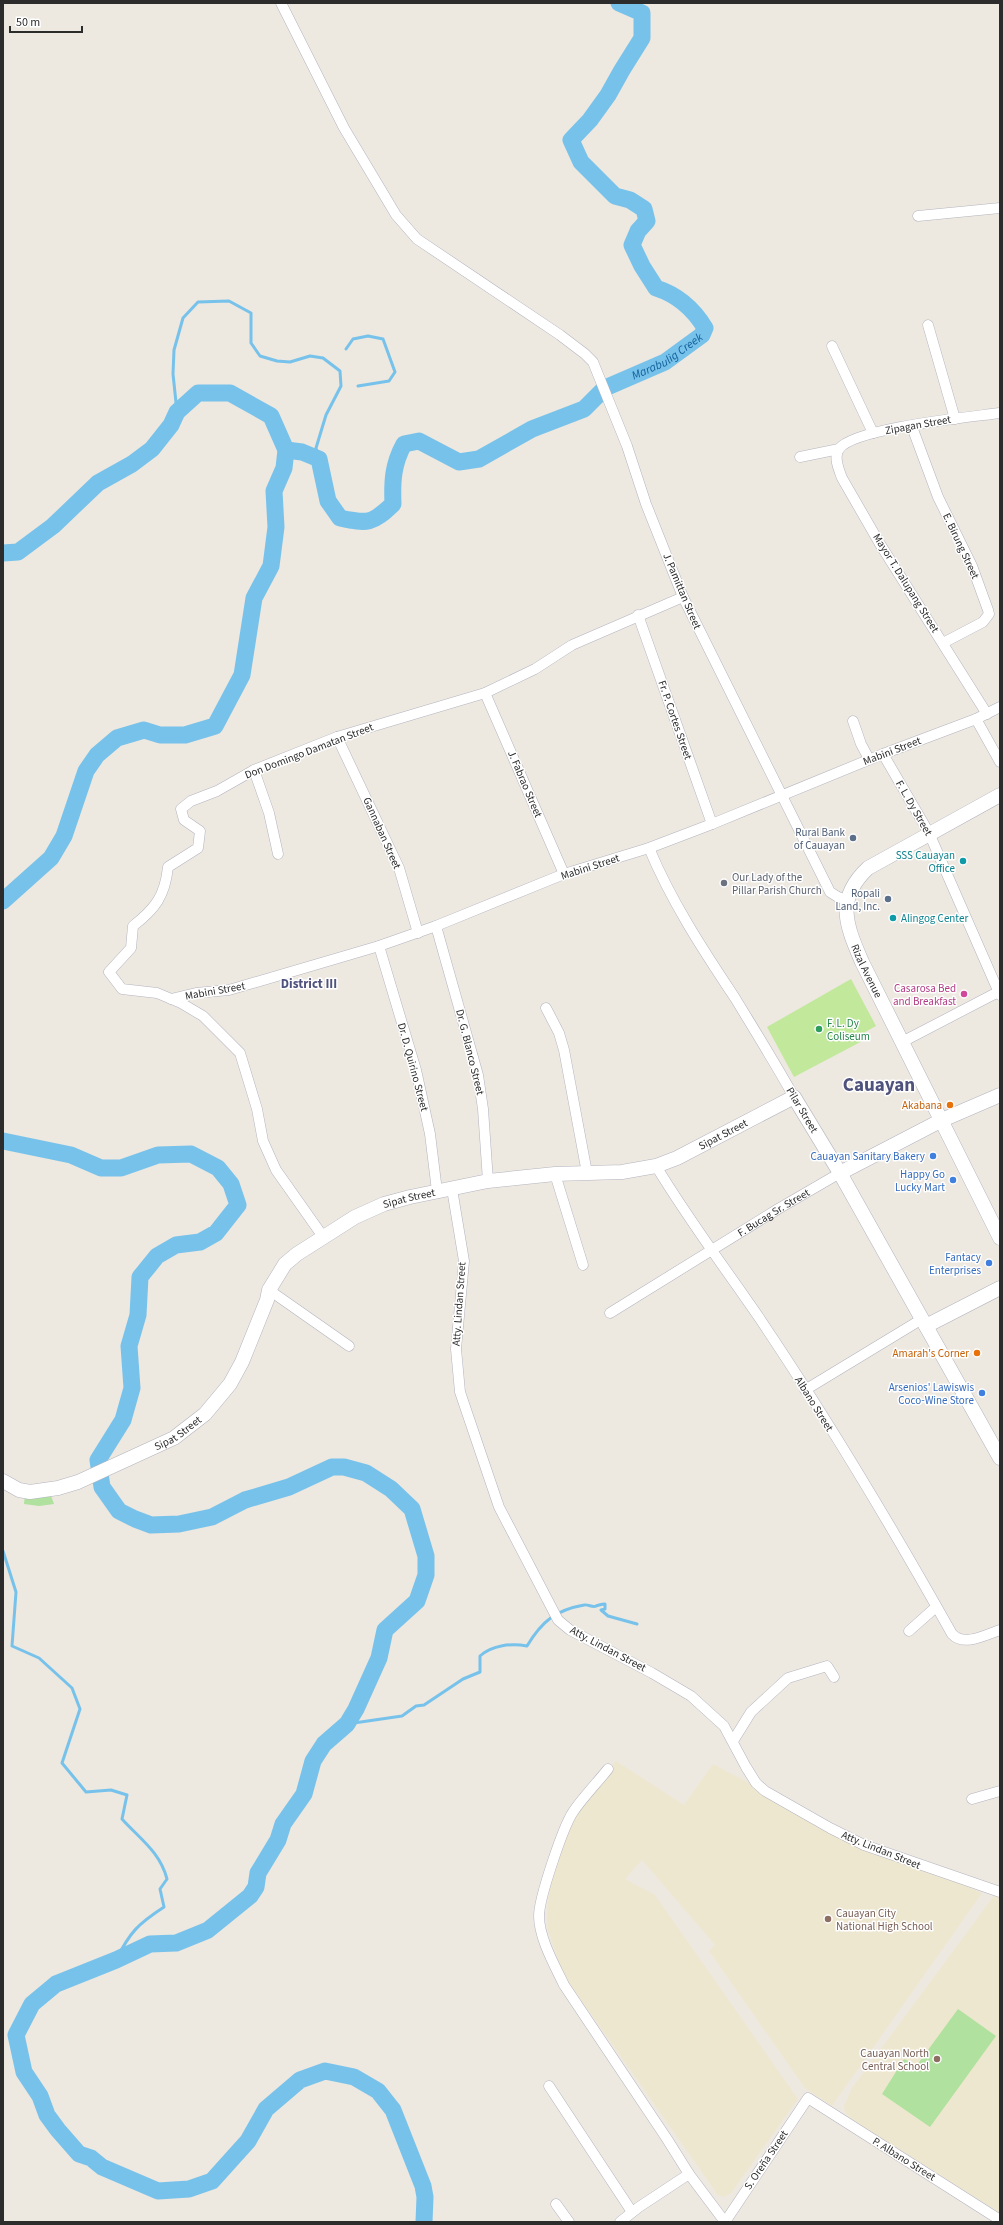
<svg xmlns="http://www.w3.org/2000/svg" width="1003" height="2225" viewBox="0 0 1003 2225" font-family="'Source Sans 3',sans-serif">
  <rect width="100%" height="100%" fill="#ede8e0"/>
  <path fill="#eee7d0" d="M616,1761L684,1805L713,1764L815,1818L982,1893L832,2106L805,2088L709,1951L715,1945L642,1860L625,1879L655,1895L798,2099L731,2193L724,2197L718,2195L572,1987L560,1965L548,1930L547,1917L549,1891L574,1814Z
    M996,1893L1000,1894V2213L852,2119L845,2112L844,2106L852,2088Z"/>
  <path fill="#b0e19e" d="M50,1493L54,1504L39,1506L24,1504L25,1494Z
    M958,2009L996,2036L930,2127L882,2094L904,2059L917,2065Z"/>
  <path fill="#c1e89b" d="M851,979L876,1026L865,1032L868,1038L794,1077L767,1027Z"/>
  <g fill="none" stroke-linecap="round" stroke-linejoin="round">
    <path stroke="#77c2eb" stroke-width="3" d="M346,349L353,339L368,336L383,339L395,372L389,381L358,386
      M177,412L173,374L174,350L183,318L198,302L229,301L251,313V343L260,356L277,361L290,362L310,356L323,358L340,371L341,386L326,415L316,448L319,459
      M3,1551L16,1592L12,1646L39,1658L72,1688L80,1709L62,1763L86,1792L111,1790L127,1795L122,1819C140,1839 160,1852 167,1879L160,1889L164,1907C138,1924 130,1932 116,1960
      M347,1724L402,1716L416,1706L424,1705L463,1679L480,1672V1656C492,1645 512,1643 527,1646C542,1621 556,1610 584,1605C588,1604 593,1608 596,1606C600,1605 601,1604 605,1604V1609L601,1610L608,1616L637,1624"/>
    <g stroke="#77c2eb" stroke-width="17">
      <path id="s1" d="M286,450L302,452L319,459L328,501L340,518C368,524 372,524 393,504C392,481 393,464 404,444L419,441L459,462L479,459L532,429L584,409L605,388L665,362L702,335L705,328C693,308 678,295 656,288L642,266L632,245L638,231L647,221L644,209L630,200L615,196L581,162L571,140L590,120L608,95L622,70L642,38V13L619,3"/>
      <path d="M3,553L18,552L53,526L98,483L132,464L152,449L171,425L177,412L198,393H230L271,416L286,450L284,468L274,491L276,527L271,566L254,598L242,675L215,726L185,735H160L144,730L117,738L97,755L86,771L64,836L51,858L3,901"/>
      <path d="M3,1141L71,1155L101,1168H121L158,1155L191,1154L218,1168L231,1184L238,1205L216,1233L200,1242L176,1245L157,1256L140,1277L138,1315L129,1346L132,1388L123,1420L98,1460L102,1487L119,1511L135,1519L151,1525L179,1524L212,1517L245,1500L289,1487L332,1467H344L366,1473L391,1489L412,1509L426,1556V1575L417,1601L385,1630L379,1658L356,1709L347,1724L324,1744L313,1761L304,1794L283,1824L278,1840L258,1873L256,1887L250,1896L208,1930L176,1943L150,1944L116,1960L56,1984L32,2004L16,2035L24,2072L40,2096L47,2115L58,2130L79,2154L91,2158L102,2167L158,2191L189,2189L212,2181L248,2141L266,2109L300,2080L325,2071L354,2077L378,2091L393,2110L423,2186L425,2197L424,2222"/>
    </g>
    <g stroke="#b3b4bf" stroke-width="11">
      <g id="street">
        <path d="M281,3L344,128L396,215L417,239L560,335L585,354L593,362L627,446L646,504L683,597L830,892L838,897L847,900"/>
        <path d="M918,216L1000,208"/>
        <path d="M928,325L955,419"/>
        <path d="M832,346L873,433"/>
        <path d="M912,427L938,497L972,566L988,610L989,614L983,622L943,643"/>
        <path d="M800,457L839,449"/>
        <path d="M638,615L712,824"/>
        <path d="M485,693L564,874"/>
        <path d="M987,714L880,544L842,478C839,470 833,457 839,449C854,428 971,417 1000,413"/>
        <path d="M976,719L1000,762"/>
        <path d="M853,721L861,744L869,759"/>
        <path d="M337,737L399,868L418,933"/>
        <path d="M883,754L929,833L1000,995"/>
        <path d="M254,770L269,813L278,854"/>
        <path d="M649,848C671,901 703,950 735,998C755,1031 775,1063 794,1097"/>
        <path d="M436,926L478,1075L483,1109L488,1181"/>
        <path d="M379,946L416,1070L430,1134L437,1191"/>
        <path d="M171,999L196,993L229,990L379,946L436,926L564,874L649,848L712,824L883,754L976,719L1000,707"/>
        <path d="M546,1008L559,1033L564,1050L587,1173"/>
        <path d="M902,1042L1000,991"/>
        <path d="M656,1166C688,1219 725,1268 760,1319C828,1420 892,1527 952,1634C964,1647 985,1635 1000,1630"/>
        <path d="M555,1174L583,1265"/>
        <path d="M452,1189L464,1261L456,1349L460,1392L499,1507L558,1620L570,1630L652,1673L691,1696L724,1726L746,1767L756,1783L765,1791L830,1828L864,1845L1000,1892"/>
        <path d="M324,1238L276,1170L263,1141L257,1109L240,1053L203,1016L181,1003L157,993L122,989L109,972L131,948L133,926C155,909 165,896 168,867L198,848L200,831L184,820L181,809L191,801L217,791L254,770L337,737L485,693L535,669L572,645L683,597"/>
        <path d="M269,1290L349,1346"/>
        <path id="s2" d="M610,1313L778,1209L840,1173"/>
        <path d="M805,1390L922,1319"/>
        <path d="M909,1631L936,1607"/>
        <path d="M733,1741L751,1712L788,1678L827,1666L834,1677"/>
        <path d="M608,1769C597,1783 583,1797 573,1812C563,1827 539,1898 539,1916C539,1938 555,1966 564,1985L667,2139L689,2174L725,2222"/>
        <path d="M972,1799L1000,1791"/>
        <path d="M549,2086L632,2212"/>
        <path d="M556,2204L569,2222"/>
        <path d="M620,2222L639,2207L689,2174"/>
        <path d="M725,2222L808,2098L1000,2220"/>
      </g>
    </g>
    <g stroke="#b3b4bf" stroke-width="15">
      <g id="secondary">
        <path id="s3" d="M1000,795L868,868C835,899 846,925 862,962L1000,1238"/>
        <path d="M840,1173L942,1120L1000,1095"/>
        <path d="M926,1326L1000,1288"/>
        <path id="s4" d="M3,1481L19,1490L30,1492L58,1488L78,1482L174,1438L205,1414L230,1384L242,1362L267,1300L269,1290L285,1264L297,1254L355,1217L384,1204L410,1197L488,1181L555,1174L622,1172L656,1166L677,1158L794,1097L840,1173L1000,1458"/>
      </g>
    </g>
    <use href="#street" stroke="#fff" stroke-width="10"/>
    <use href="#secondary" stroke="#fff" stroke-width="14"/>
  </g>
  <g fill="#5c6f8a" stroke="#fff" stroke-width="1.5">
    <circle cx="853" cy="838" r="4"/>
    <circle cx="888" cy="899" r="4"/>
  </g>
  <g fill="#0f9aa8" stroke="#fff" stroke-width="1.5">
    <circle cx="963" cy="861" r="4"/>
    <circle cx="893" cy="918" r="4"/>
  </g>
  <circle fill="#6b7280" stroke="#fff" stroke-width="1.5" cx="724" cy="883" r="4"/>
  <circle fill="#d1479c" stroke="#fff" stroke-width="1.5" cx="964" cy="994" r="4"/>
  <circle fill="#2e9e5b" stroke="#fff" stroke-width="1.5" cx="819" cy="1029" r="4"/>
  <g fill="#e8710a" stroke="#fff" stroke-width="1.5">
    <circle cx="950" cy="1105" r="4"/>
    <circle cx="977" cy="1353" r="4"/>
  </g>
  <g fill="#3f7fe0" stroke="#fff" stroke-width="1.5">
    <circle cx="933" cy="1156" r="4"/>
    <circle cx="953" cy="1180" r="4"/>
    <circle cx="989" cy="1263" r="4"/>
    <circle cx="982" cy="1393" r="4"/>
  </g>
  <g fill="#8d6e63" stroke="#fff" stroke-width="1.5">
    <circle cx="828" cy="1919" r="4"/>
    <circle cx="937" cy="2059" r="4"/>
  </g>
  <g text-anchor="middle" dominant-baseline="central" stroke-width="3" stroke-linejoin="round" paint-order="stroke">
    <g font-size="11" fill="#2c2c2c" stroke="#fff">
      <text transform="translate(918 425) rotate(-10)">Zipagan Street</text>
      <text transform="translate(961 546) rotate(65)">E. Birung Street</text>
      <text transform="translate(906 583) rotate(58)">Mayor T. Dalupang Street</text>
      <text transform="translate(682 591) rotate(67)">J. Pamittan Street</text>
      <text transform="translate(675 720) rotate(71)">Fr. P. Cortes Street</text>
      <text transform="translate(309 751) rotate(-21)">Don Domingo Damatan Street</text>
      <text transform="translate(892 751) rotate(-21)">Mabini Street</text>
      <text transform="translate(525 784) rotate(67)">J. Fabrao Street</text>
      <text transform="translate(914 808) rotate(60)">F. L. Dy Street</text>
      <text transform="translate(382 833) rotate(66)">Gannaban Street</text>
      <text transform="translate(590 867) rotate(-18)">Mabini Street</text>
      <text stroke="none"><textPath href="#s3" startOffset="264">Rizal Avenue</textPath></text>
      <text transform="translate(215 991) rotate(-10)">Mabini Street</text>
      <text transform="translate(470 1052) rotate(76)">Dr. G. Blanco Street</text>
      <text transform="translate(413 1067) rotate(75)">Dr. D. Quirino Street</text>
      <text transform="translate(802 1110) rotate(59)">Pilar Street</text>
      <text stroke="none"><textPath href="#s4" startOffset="861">Sipat Street</textPath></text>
      <text stroke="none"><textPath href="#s4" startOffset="537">Sipat Street</textPath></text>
      <text stroke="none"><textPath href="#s2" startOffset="192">F. Bucag Sr. Street</textPath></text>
      <text transform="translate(459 1304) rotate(-86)">Atty. Lindan Street</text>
      <text transform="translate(814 1404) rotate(58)">Albano Street</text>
      <text stroke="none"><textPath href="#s4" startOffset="190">Sipat Street</textPath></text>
      <text transform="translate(608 1649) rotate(28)">Atty. Lindan Street</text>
      <text transform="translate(881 1850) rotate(22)">Atty. Lindan Street</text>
      <text transform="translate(904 2159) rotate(32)">P. Albano Street</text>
      <text transform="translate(766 2160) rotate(-56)">S. Oreña Street</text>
    </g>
    <g font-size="11" fill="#4e5e75" stroke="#fff" text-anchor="end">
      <text x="845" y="832">Rural Bank<tspan x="845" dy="13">of Cauayan</tspan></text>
      <text x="880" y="893">Ropali<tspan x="880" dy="13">Land, Inc.</tspan></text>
    </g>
    <g font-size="11" fill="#0d838f" stroke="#fff" text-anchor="end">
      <text x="955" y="855">SSS Cauayan<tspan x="955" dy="13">Office</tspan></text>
      <text x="901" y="918" text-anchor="start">Alingog Center</text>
    </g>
    <g font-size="11" fill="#5b616d" stroke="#fff" text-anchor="start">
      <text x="732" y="877">Our Lady of the<tspan x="732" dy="13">Pillar Parish Church</tspan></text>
    </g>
    <g font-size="11" fill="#b23c85" stroke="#fff" text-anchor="end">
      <text x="956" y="988">Casarosa Bed<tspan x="956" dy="13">and Breakfast</tspan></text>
    </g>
    <g font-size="11" fill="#27864d" stroke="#fff" text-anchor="start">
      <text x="827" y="1023">F. L. Dy<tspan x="827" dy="13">Coliseum</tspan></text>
    </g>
    <g font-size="11" fill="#c56008" stroke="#fff" text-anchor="end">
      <text x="942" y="1105">Akabana</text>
      <text x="969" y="1353">Amarah's Corner</text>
    </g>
    <g font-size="11" fill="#366cbe" stroke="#fff" text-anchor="end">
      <text x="925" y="1156">Cauayan Sanitary Bakery</text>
      <text x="945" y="1174">Happy Go<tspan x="945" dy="13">Lucky Mart</tspan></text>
      <text x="981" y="1257">Fantacy<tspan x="981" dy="13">Enterprises</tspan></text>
      <text x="974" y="1387">Arsenios' Lawiswis<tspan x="974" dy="13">Coco-Wine Store</tspan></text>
    </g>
    <g font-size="11" fill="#785e54" stroke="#fff" text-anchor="start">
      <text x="836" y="1913">Cauayan City<tspan x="836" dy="13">National High School</tspan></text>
      <text x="929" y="2053" text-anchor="end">Cauayan North<tspan x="929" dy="13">Central School</tspan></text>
    </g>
    <g font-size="12" font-style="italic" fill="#13609a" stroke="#fff">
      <text stroke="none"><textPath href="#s1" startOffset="516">Marabulig Creek</textPath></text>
    </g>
    <g font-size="13" font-weight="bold" fill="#4e527c" stroke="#fff">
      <text x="309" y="984">District III</text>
    </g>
    <g font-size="19" font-weight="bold" fill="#4e527c" stroke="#fff">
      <text x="879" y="1085">Cauayan</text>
    </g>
  </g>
  <rect width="1003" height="2225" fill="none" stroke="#2c2c2c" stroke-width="8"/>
  <path d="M10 26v6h72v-6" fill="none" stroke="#2c2c2c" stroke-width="2"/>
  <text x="16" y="26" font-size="12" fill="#2c2c2c" stroke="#ffffff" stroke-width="3" paint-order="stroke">50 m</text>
</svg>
